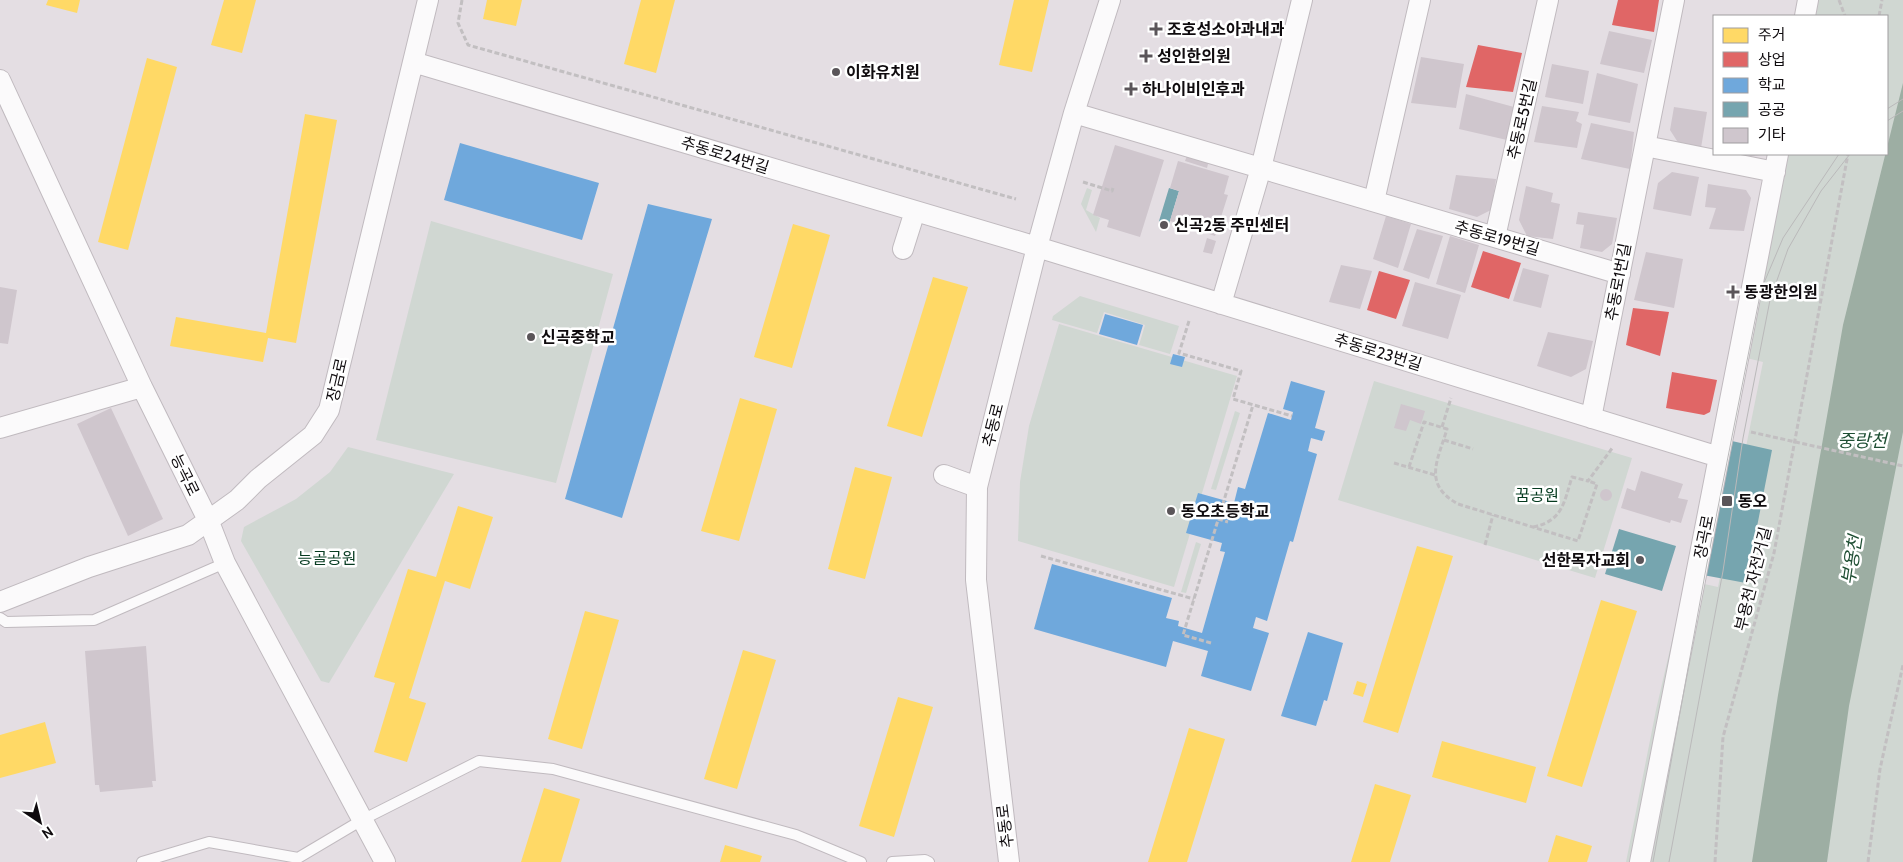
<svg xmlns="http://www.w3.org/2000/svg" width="1903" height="862" viewBox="0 0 1903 862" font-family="Cabin,'Noto Sans KR',sans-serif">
  <rect width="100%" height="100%" fill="#e4dee3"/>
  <path fill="#d0d7d2" d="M1806,0H1903V862H1626L1656,710L1686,580L1718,587L1763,362L1734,355L1780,154H1887V16H1803Z
    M1087,188L1092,190L1086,210L1100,218L1096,232L1081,204Z
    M431,221L613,274L556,483L376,440Z
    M1080,296L1179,326L1170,354L1139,345L1145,325L1104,312L1097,333L1052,320L1053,316Z
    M1059,324L1237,376L1174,587L1018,541L1020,482L1029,426Z
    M1374,381L1632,458L1595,578L1338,500Z
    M1235,411L1240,413L1216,490L1211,489Z
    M348,447L454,474L329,683L321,681L241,541L244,527L296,499L330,472Z
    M1196,542L1201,544L1186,593L1181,592Z"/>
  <path fill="#9daea3" d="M1903,83V432L1849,706L1827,862H1752L1778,695L1843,325Z"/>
  <path fill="#ffd966" d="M48,0H80L77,13L46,5Z
    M224,0H256L242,53L211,45Z
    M487,0H522L516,26L483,19Z
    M641,0H675L656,73L624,64Z
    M1014,0H1049L1032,72L999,65Z
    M147,58L177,67L128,250L98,242Z
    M305,114L337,120L296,343L268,338L263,362L170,346L176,317L266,333Z
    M793,224L830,235L792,368L754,357Z
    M933,277L968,287L922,437L887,426Z
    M740,398L777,409L739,541L701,531Z
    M855,467L892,477L865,579L828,569Z
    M458,506L493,517L470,589L445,581L409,698L426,703L407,762L374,752L395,683L374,677L408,569L436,577Z
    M1417,546L1453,556L1398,733L1363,722Z
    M1601,600L1637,611L1582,787L1547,776Z
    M585,611L619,620L582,749L548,739Z
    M743,650L776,660L737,789L704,779Z
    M1357,681L1367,684L1363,697L1353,694Z
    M898,697L933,707L894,837L859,826Z
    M45,722L56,763L0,778V735Z
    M1189,728L1225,739L1187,862H1148Z
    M1442,741L1536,767L1526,803L1432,777Z
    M1375,784L1411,795L1390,862H1351Z
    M544,788L580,799L561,862H521Z
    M1556,835L1592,846L1587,862H1548Z
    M725,845L762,856L760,862H720Z"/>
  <path fill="#e06666" d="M1618,0H1659L1654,32L1612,25Z
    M1478,45L1522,53L1513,92L1466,87Z
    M1483,251L1521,263L1509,299L1471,287Z
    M1379,271L1410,280L1396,319L1367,310Z
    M1633,308L1669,312L1660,356L1626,345Z
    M1672,372L1717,380L1710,412L1704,415L1666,408Z"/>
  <path fill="#6fa8dc" d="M460,143L599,183L582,240L444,200Z
    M648,204L712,219L622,518L565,499Z
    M1105,314L1143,325L1137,345L1099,334Z
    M1173,354L1185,357L1182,367L1170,364Z
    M1291,381L1325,391L1315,428L1325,431L1322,441L1311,438L1308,451L1317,454L1295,535L1293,542L1290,541L1267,621L1256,617L1253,628L1269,633L1251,691L1201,676L1208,651L1173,641L1166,667L1034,629L1052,564L1172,598L1166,618L1179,621L1178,626L1202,633L1225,552L1220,551L1222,543L1186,533L1198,493L1234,503L1238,487L1245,489L1268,413L1291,420L1293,412L1283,409Z
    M1308,632L1343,643L1327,701L1324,700L1316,726L1281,716Z"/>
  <path fill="#76a5af" d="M1169,188L1179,191L1169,224L1165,228L1160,226L1159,221Z
    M1714,437L1772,450L1746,583L1687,572Z
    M1619,529L1676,546L1662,591L1605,574Z"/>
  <path fill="#cfc6cd" d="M1609,31L1652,40L1644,73L1600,64Z
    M1421,57L1464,64L1456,108L1411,103Z
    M1552,64L1589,71L1583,104L1545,97Z
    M1597,73L1638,84L1630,123L1588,115Z
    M1466,94L1514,107L1507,140L1459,129Z
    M1542,106L1579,112L1576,121L1582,124L1577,148L1534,142Z
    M1674,107L1707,112L1701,148L1679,144L1670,130Z
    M1591,123L1634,132L1630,169L1581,159Z
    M1115,145L1164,160L1140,237L1107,227L1109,220L1093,215Z
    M1188,153L1209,160L1207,168L1185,161Z
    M1744,154H1760V155L1751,156Z
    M1178,161L1229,176L1224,194L1228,195L1215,236L1170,221L1179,191L1170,188Z
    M1672,172L1699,177L1691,216L1653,209L1658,183Z
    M1456,175L1496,179L1491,210L1477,217L1449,209Z
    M1708,184L1746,190L1751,198L1744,231L1709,229L1716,208L1705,207Z
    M1526,186L1553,193L1551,202L1560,204L1553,239L1527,236L1519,220Z
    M1578,212L1617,218L1612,244L1602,252L1580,248L1584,225L1576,224Z
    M1386,216L1411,224L1398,268L1373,259Z
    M1417,229L1443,236L1429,279L1403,270Z
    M1450,236L1479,245L1465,293L1436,284Z
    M1207,238L1216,241L1212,254L1203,252Z
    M1646,252L1683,259L1674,308L1634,300Z
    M1341,265L1372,271L1360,309L1329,302Z
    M1523,268L1549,275L1541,308L1513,301Z
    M1415,282L1461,295L1448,339L1402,326Z
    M0,287L17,290L8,344L0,343Z
    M1548,332L1593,341L1586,369L1571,377L1537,366Z
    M1401,404L1425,411L1421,424L1410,420L1406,431L1394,428Z
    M111,408L163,519L128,536L77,424Z
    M1641,471L1683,484L1678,498L1688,500L1681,523L1671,520L1670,523L1621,508L1627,488L1635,491Z
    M1600 495a6 6 0 1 1 12 0a6 6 0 1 1-12 0Z
    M146,646L156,781H152L153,787L100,792L99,785H95L85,651Z"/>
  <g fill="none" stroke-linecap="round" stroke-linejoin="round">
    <g stroke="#c0babf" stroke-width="12">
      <path id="service" d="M0,618L6,622L94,620L225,563
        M142,862L209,842L298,858L362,820L479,761L553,769L796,835L861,862
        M892,862L925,860L929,862"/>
    </g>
    <g stroke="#c0babf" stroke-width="22">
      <path id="minor" d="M1805,16L1808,0
        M413,62L1037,247L1719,457
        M0,80L142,387L209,522L225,563L385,862
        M1074,113L1620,274
        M1645,146L1775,172
        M1374,201L1420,0
        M1495,237L1548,0
        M903,249L915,211
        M1221,304L1261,168L1302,0
        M1591,418L1674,0
        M0,428L142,387
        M944,475L977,487
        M0,602L89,567L188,535L237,500L258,479L313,435L329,410L428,0
        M1009,862L976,580L977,487L1037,247L1074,113L1110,0
        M1640,862L1778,154"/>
    </g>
    <path stroke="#c2bfc1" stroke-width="3" stroke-dasharray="5 2.5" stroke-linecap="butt" d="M462,0L458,23L468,45L1016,199
      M1839,0L1845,16
      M1879,16L1882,0
      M1083,182L1112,191L1113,188
      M1189,321L1179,353L1241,371L1233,399L1292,416
      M1442,427L1451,398
      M1444,440L1473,449
      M1394,463L1435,475
      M1409,467L1424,422L1447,429C1438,460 1422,484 1458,504L1578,541L1597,484L1588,481
      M1218,519L1228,522
      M1533,527C1563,521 1564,502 1572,477L1588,481L1613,447
      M1485,545L1493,515
      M1041,556L1194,599
      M1211,643L1183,635L1253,405
      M1715,862L1723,737L1774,553L1848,154
      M1868,862L1880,769L1903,665"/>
    <use href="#service" stroke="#fbfafb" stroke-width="10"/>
    <use href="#minor" stroke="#fbfafb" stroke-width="20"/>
    <path stroke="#bab9ba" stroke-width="1" d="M1887,109L1903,99
      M1887,121L1903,111
      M1653,862L1707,563L1761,290L1783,238L1839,154
      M1669,862L1723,571L1743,438L1770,300L1788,249L1821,191L1850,154"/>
    <path stroke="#c2bfc1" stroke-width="3" stroke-dasharray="5 2.5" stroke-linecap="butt" d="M1751,432L1903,466"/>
  </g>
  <g fill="#5a5559" stroke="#fff" stroke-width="2">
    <path d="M1153.5 21.5h5v5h5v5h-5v5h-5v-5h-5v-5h5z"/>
    <path d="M1143.5 48.5h5v5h5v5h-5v5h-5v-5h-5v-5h5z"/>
    <circle cx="836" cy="72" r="5"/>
    <path d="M1128.5 81.5h5v5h5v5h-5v5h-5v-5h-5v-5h5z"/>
    <circle cx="1164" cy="225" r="5"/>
    <path d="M1730.5 284.5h5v5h5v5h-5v5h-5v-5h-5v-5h5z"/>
    <circle cx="531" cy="337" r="5"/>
    <rect x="1721" y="495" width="12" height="12" rx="2.5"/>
    <circle cx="1171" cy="511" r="5"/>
    <circle cx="1640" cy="560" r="5"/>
  </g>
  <g text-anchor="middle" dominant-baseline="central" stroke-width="5" stroke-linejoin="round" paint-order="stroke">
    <g font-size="16" font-weight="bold" fill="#0f0b0e" stroke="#fff" text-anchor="start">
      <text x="1167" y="29">조호성소아과내과</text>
      <text x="1157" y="56">성인한의원</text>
      <text x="846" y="72">이화유치원</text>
      <text x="1142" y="89">하나이비인후과</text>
      <text x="1174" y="225">신곡2동 주민센터</text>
      <text x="1744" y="292">동광한의원</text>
      <text x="541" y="337">신곡중학교</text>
      <text x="1738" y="501">동오</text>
      <text x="1181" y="511">동오초등학교</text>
      <text x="1630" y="560" text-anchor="end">선한목자교회</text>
    </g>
    <g font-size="16" fill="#0f0b0e" stroke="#fff">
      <text transform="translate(1522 119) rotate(-77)">추동로5번길</text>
      <text transform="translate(725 155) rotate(17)">추동로24번길</text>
      <text transform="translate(1497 238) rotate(16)">추동로19번길</text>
      <text transform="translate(1618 282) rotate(-79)">추동로1번길</text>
      <text transform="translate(1378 352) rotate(17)">추동로23번길</text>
      <text transform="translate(337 380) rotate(-77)">장금로</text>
      <text transform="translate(993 425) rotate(-76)">추동로</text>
      <text transform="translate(185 475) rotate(64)">능곡로</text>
      <text transform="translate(1704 537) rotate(-79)">장곡로</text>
      <text transform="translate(1753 579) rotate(-76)">부용천 자전거길</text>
      <text transform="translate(1005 826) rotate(-97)">추동로</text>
    </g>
    <g font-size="16" fill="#063b20" stroke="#fff">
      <text x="1537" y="495">꿈공원</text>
      <text x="327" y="558">능골공원</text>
    </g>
    <g font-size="18" font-style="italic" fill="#1e4e33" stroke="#fff">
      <text x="1862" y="441">중랑천</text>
      <text transform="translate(1852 560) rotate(-81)">부용천</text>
    </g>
  </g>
  <rect x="1713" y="15" width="175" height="140" fill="#ffffff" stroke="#9f9d9f"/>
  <rect x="1723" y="28" width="25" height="15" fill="#ffd966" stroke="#9f9d9f"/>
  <text x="1758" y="40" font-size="15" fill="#0f0b0e">주거</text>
  <rect x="1723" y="52" width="25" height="15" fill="#e06666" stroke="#9f9d9f"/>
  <text x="1758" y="65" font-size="15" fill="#0f0b0e">상업</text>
  <rect x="1723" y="78" width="25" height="15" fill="#6fa8dc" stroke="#9f9d9f"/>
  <text x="1758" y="90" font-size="15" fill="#0f0b0e">학교</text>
  <rect x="1723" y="102" width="25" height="15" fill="#76a5af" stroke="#9f9d9f"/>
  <text x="1758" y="115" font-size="15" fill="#0f0b0e">공공</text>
  <rect x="1723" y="128" width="25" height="15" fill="#cfc6cd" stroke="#9f9d9f"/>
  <text x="1758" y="140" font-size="15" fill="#0f0b0e">기타</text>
  <g transform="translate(40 822) rotate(145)" stroke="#ffffff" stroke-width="4" paint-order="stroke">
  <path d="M0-4L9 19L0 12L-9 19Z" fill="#0f0b0e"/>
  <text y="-8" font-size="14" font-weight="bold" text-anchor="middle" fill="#0f0b0e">N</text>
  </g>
</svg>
